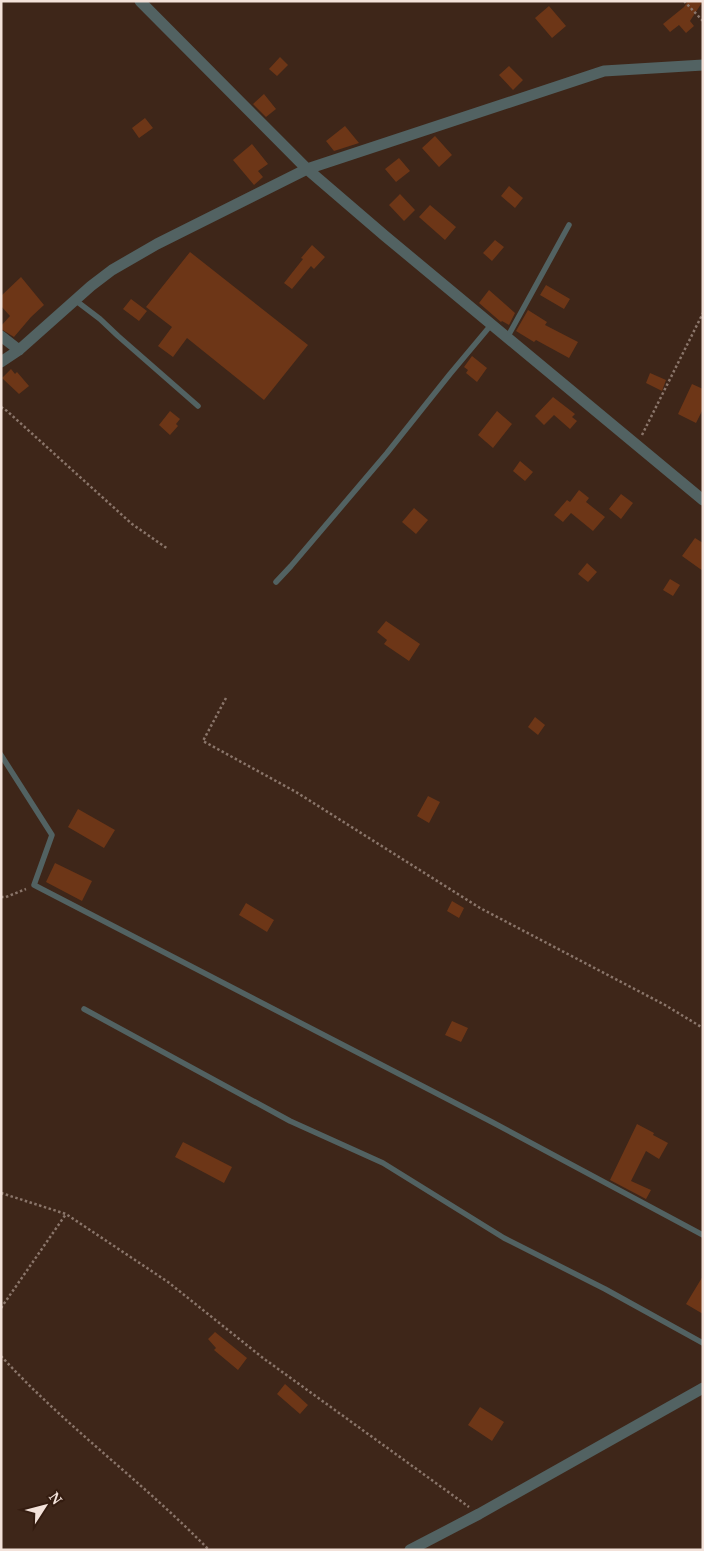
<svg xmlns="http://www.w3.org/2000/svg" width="704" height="1551" viewBox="0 0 704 1551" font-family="'Noto Serif',serif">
  <rect width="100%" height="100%" fill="#3e2619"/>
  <path fill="#6d3617" d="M688,1H703L690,21L694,26L686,33L679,25L670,32L663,24L684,7Z
    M549,6L566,26L552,38L535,18Z
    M280,57L288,65L277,76L269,69Z
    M509,66L523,80L513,90L499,75Z
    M264,94L276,109L266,117L253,104Z
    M145,118L153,128L139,138L132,128Z
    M345,126L359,143L334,151L326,141Z
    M435,136L452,155L439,167L422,148Z
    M252,144L268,164L258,171L263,177L254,185L233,160Z
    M399,158L410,171L396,182L385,169Z
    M509,186L523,198L515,208L501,196Z
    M400,194L415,210L404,221L389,205Z
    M430,205L456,227L445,240L419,217Z
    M495,240L504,247L492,261L483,253Z
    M312,245L325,257L314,269L311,266L292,289L284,283L303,259L301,258Z
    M190,252L308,345L264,400L187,338L173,357L158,346L172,327L146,307Z
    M21,277L44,305L31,317L14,337L1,329V326L10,316L1,306V296Z
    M546,285L570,299L564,309L540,295Z
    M489,290L515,313L509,325L502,321L501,322L479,303Z
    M131,299L147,311L139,321L123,309Z
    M528,310L547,322L545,325L578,342L569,358L536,340L534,342L516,331Z
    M472,356L487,368L477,382L466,373L468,370L464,367Z
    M11,369L15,374L17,372L29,386L19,394L2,378Z
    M650,373L666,380L662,391L646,383Z
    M692,384L703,389V409L696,423L678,414Z
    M553,397L575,414L572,417L577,421L570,429L554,415L544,425L535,416Z
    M170,411L180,419L176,424L178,426L170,435L159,425Z
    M497,411L512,424L493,448L478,435Z
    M520,461L533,472L525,481L513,471Z
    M579,490L589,498L586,502L605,517L593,531L571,513L563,522L554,515L567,500L570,502Z
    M621,494L633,503L621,519L609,509Z
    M414,508L428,520L416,534L402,522Z
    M695,538L703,543V571L682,556Z
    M587,563L597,572L588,582L578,574Z
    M670,579L680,585L673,596L663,590Z
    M386,621L420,644L409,661L384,644L387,640L377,632Z
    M535,717L545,725L538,735L528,727Z
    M428,796L440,802L429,823L417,816Z
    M78,809L115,830L104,848L68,827Z
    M55,863L92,881L82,901L46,882Z
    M452,901L464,908L459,918L447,911Z
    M246,903L274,920L267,932L239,915Z
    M452,1021L468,1028L461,1042L445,1035Z
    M637,1124L654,1133L653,1135L668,1143L659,1159L646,1151L631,1181L651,1190L646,1199L610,1180Z
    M183,1142L232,1167L224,1183L175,1157Z
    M703,1276V1314L686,1304Z
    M215,1332L247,1358L238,1370L214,1350L216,1348L208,1339Z
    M285,1384L308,1405L300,1414L277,1394Z
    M480,1407L504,1422L492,1441L468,1425Z"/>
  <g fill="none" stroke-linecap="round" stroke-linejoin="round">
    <path stroke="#8a756a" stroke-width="2.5" stroke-dasharray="2.5 2.5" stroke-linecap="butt" d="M684,1L703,21
      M1,407L7,411L132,524L168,549
      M642,435L703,313
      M226,698L203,741L296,792L480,908L665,1005L703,1028
      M1,897H6L26,889
      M1,1193L66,1214L168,1282L263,1358L469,1507
      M1,1308L66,1214
      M1,1356C65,1426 143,1482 209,1550"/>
    <path stroke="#526262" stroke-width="5.5" d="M75,300L100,319L118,336L198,406
      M507,338L569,225
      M276,582L291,566L387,453L450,374L491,325
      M1,755L52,835L34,885L490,1121L703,1235
      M84,1009L290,1121L383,1163L504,1238L605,1289L703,1343"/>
    <path stroke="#526262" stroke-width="11" d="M140,1L307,169L385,236L703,500
      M1,336L19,350
      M1,362L19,350L91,286L112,270L157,244L307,169L604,71L703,65
      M410,1550L479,1514L703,1388"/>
  </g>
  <rect width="704" height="1551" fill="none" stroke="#f3e2da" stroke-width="5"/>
  <g transform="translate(45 1506) rotate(54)" stroke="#341c10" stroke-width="4" paint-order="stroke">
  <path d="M0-4L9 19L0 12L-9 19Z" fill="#f3e2da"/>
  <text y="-8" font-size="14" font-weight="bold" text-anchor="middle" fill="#f3e2da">N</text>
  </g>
</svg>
